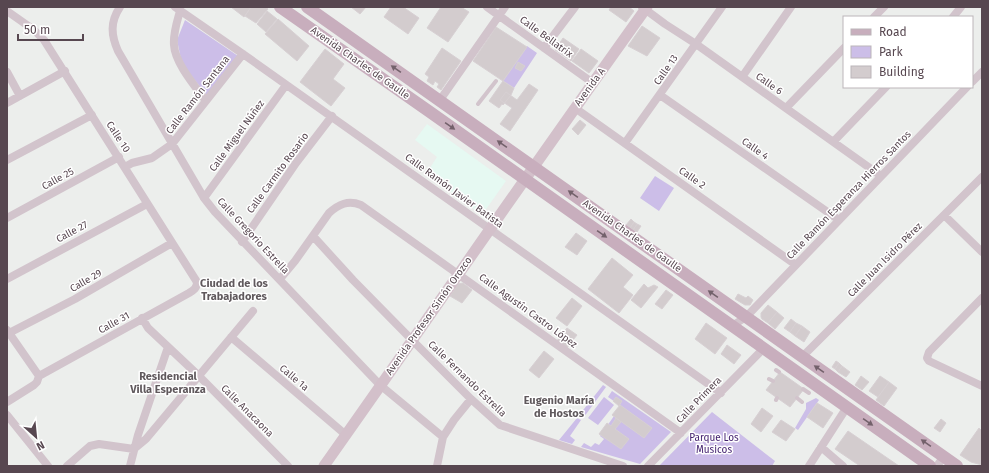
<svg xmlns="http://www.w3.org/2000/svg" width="989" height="473" viewBox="0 0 989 473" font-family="'Fira Sans',sans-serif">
  <rect width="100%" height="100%" fill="#eceeec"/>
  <path fill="#e6f9f2" d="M427,124L506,181L482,215L426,174L437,157L415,140Z"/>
  <path fill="#ccbee8" d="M185,20L241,58L210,99L182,64L177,40Z
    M527,46L537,53L514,88L503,81Z
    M655,176L674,188L659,211L640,198Z
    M603,385L606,387L584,417L580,414Z
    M612,391L671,432L640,464L581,447L584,443L591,447L595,443L599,445L604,439L600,436L621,406L608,397Z
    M604,397L614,405L598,425L588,418Z
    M816,398L819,400L798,430L795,428L806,409V403Z
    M712,412L775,461L772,466H659Z
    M577,418L581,420L570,436L575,440L572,444L559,440Z"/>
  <path fill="#d3ccce" stroke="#d7d0d3" d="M231,7H251L244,17Z
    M251,7H265L268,9L256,23L245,16Z
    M351,7H366L360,14Z
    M391,7H403L419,18L408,34L384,17Z
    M441,7H461L469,12L448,42L427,28Z
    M611,7H629L634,11L626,22L609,10Z
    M267,11L277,19L266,32L257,24Z
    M278,19L309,46L297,61L265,34Z
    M642,26L660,38L647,56L628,46Z
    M496,27L527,47L503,81L473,61Z
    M563,38L579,49L571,61L555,50Z
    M442,48L461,61L441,90L437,87L439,84L435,81L433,85L427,81L429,77L425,74Z
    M325,49L344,64L333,79L345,88L331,106L300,82Z
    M581,49L598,61L589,73L572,61Z
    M518,62L525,66L521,71L515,68Z
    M503,81L514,88L511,95L503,105L502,104L499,108L489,101Z
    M529,84L538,90L510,131L500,124L512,108L500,100L506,92L517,100Z
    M580,120L586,125L578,135L572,129Z
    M631,219L634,222L630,228L626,225Z
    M634,222L637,224L633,230L630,228Z
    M637,224L641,226L637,232L633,230Z
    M576,233L587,241L577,255L565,247Z
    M612,258L633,275L623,287L633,295L619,313L588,289Z
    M463,283L472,290L462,303L450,296L458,284Z
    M644,284L648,288L654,285L658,287L641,308L631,300Z
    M666,290L673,295L662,309L655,304Z
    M738,294L746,298L748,296L753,300L750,305H745L735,299Z
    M572,298L582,306L567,326L556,318Z
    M768,305L777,312L768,323L762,319L761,317V313Z
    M777,312L784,318L775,329L768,323Z
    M791,319L796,323L790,332L784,328Z
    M706,323L727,338L715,354L695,339Z
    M796,323L802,326L795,336L790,332Z
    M802,326L810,332L804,342L795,336Z
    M567,328L577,335L566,349L556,342Z
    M727,345L741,355L734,364L721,354Z
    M544,351L554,359L539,378L529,370Z
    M836,361L839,363L835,369L832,367Z
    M839,363L842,366L838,372L835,369Z
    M842,366L850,372L846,377L838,372Z
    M780,372L804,389L790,407L766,390Z
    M861,376L869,382L862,390L855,385Z
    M880,376L889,382L878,397L869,391Z
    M889,382L897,388L884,406L876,400Z
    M616,397L622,401L619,406L613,401Z
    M817,403L833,413L823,428L807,417Z
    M620,405L652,428L644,438L612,415Z
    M762,408L773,416L761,432L751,424Z
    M616,418L621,422L615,429L629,439L621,449L599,434L607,423L611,426Z
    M941,419L946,423L940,432L934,428Z
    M781,420L795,429L786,441L772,432Z
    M979,428L982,431V465L971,462L960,455Z
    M848,431L899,466H860L835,449Z"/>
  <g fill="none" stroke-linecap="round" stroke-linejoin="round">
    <path stroke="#d2c4cc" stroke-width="4" d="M478,104L496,81
      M776,370L779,372
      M769,379L773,381
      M803,389L809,393
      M797,398L802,402
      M776,400L777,398"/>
    <path stroke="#d2c4cc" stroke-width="8" d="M120,7C110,22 111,35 118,51L204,198L215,212L380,385L443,437
      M175,7L243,54L721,393
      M487,7L593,83
      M642,7L665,24L696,44L881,176
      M7,11L34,30L44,40L197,282C197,288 194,290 189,293L39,376
      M180,11C177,22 173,33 174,45C175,63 195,86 206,101
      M874,17L884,7
      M953,17L961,7
      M544,48L575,7
      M7,72L20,96
      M742,77L791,7
      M972,82L982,72
      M660,95L839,220
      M440,100L505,7
      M7,103L65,71
      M575,108L796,265
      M786,108L844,48
      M834,141L886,87
      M625,143L722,7
      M7,160L92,115
      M125,167L132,163L152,158L172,144L243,54
      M204,198L286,85
      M944,215L982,252
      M7,218L119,157
      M313,236L353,280L413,341L471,399L500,425L623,466
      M242,242L296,163L332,116
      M7,279L147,204
      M280,279L295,261L329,213C339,204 348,200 361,205L681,433
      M982,298L929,352L927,358L929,361L982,386
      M142,318L148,328L199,376L288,466
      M732,326L746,317L967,87
      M7,330L39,376
      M9,333L75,299L172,243
      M231,337L346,435
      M802,357L982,177
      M7,402L34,385L37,382L39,376
      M7,415L48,466
      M821,447L843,466
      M134,449L146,439L253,311
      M67,466L90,446L99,444L134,449
      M130,466L138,435L168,347
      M437,466L443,437L454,420L471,399
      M648,466L764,348
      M809,466L847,407
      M937,466L944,456"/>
    <path stroke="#d3c0ca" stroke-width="11" d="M324,466C432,313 538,159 647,7"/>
    <path stroke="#c8aebd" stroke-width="12" d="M280,7L430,112L930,466
      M307,7L957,466"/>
  </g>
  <defs><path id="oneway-solid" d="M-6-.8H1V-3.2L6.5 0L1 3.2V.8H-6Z"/></defs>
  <g fill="#73616b">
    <use href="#oneway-solid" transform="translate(396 69) rotate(-145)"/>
    <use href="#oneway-solid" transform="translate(450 126) rotate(35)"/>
    <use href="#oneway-solid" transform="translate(502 144) rotate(-145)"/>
    <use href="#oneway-solid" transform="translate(573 194) rotate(-145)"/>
    <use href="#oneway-solid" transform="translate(602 234) rotate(35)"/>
    <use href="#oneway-solid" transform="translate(713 294) rotate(-145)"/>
    <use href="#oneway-solid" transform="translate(819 369) rotate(-145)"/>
    <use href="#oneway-solid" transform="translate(868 422) rotate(35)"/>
    <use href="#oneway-solid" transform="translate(926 443) rotate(-145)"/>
  </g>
  <g text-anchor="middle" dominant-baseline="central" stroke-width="3" stroke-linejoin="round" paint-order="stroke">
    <g font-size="10" fill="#574750" stroke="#fff">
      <text transform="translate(546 37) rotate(36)">Calle Bellatrix</text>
      <text transform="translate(360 63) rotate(35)">Avenida Charles de Gaulle</text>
      <text transform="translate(666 70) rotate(-55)">Calle 13</text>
      <text transform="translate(769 84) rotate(35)">Calle 6</text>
      <text transform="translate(590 87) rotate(-54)">Avenida A</text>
      <text transform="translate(198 95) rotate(-52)">Calle Ramón Santana</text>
      <text transform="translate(237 136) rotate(-54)">Calle Miguel Núñez</text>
      <text transform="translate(118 137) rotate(57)">Calle 10</text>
      <text transform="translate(755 149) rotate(35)">Calle 4</text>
      <text transform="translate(278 173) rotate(-54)">Calle Carmito Rosario</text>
      <text transform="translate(692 178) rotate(35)">Calle 2</text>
      <text transform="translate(58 179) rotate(-29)">Calle 25</text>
      <text transform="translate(454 191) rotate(36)">Calle Ramón Javier Batista</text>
      <text transform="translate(849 195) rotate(-46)">Calle Ramón Esperanza Hierros Santos</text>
      <text transform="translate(72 232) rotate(-28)">Calle 27</text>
      <text transform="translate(253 236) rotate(47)">Calle Gregorio Estrella</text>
      <text transform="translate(632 236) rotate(35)">Avenida Charles de Gaulle</text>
      <text transform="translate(885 260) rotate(-45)">Calle Juan Isidro Pérez</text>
      <text transform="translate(86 281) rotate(-30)">Calle 29</text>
      <text transform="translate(528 311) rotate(36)">Calle Agustín Castro López</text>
      <text transform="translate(429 316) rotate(-55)">Avenida Profesor Simón Orozco</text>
      <text transform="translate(114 323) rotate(-29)">Calle 31</text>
      <text transform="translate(294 378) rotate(40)">Calle 1a</text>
      <text transform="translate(467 379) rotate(44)">Calle Fernando Estrella</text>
      <text transform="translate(699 400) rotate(-46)">Calle Primera</text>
      <text transform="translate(247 411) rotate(45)">Calle Anacaona</text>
    </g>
    <g font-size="10" fill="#43216f" stroke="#fff">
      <text x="714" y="438">Parque Los<tspan x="714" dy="12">Musicos</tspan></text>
    </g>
    <g font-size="11" font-weight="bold" fill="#60595d" stroke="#fff">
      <text x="234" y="283">Ciudad de los<tspan x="234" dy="13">Trabajadores</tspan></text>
      <text x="168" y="376">Residencial<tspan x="168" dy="13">Villa Esperanza</tspan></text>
      <text x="559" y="400">Eugenio María<tspan x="559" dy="13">de Hostos</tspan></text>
    </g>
  </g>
  <rect width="989" height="473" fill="none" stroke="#574750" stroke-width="16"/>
  <rect x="843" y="16" width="130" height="72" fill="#ffffff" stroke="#bcb5b9"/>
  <rect x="851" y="29" width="20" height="6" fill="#c8aebd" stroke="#bcb5b9"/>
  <text x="879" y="36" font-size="12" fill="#574750">Road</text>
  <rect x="851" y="46" width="20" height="12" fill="#ccbee8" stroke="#bcb5b9"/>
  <text x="879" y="56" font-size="12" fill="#574750">Park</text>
  <rect x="851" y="66" width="20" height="12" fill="#d3ccce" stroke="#bcb5b9"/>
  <text x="879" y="76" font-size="12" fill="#574750">Building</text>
  <g transform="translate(36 437) rotate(153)" stroke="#ffffff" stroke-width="3" paint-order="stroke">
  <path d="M0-3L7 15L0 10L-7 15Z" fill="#574750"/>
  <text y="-6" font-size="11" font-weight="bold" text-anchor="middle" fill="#574750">N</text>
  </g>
  <path d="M18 34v6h65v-6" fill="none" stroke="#574750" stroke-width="2"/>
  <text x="24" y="34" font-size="12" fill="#574750" stroke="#ffffff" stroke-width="3" paint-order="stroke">50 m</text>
</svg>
